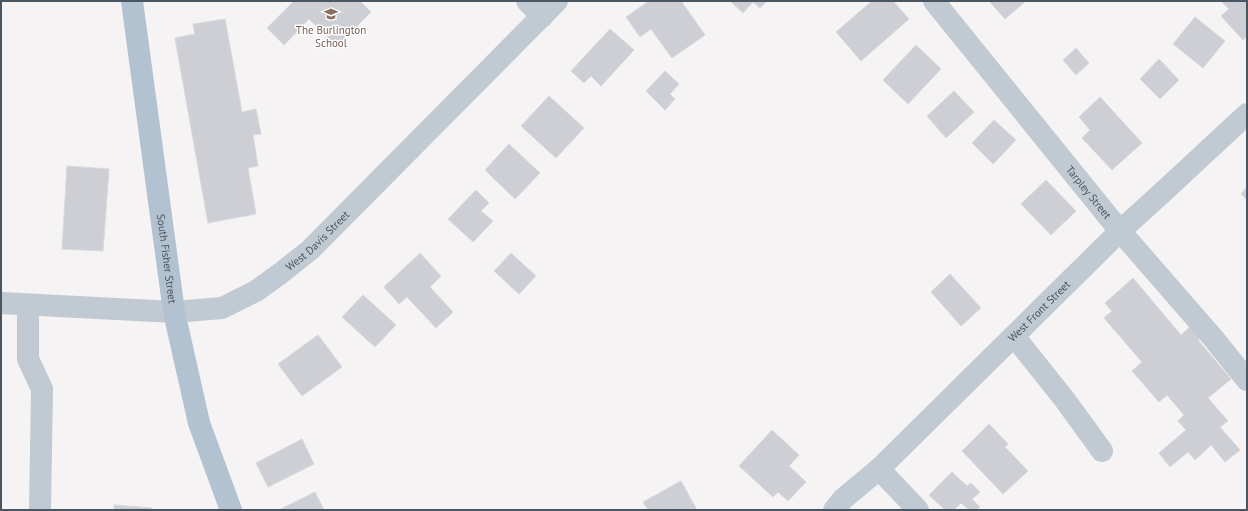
<svg xmlns="http://www.w3.org/2000/svg" width="1248" height="511" viewBox="0 0 1248 511" font-family="'PT Sans',sans-serif">
  <rect width="100%" height="100%" fill="#f5f3f3"/>
  <path fill="#cdcfd5" stroke="#d7d9de" d="M294,1H362L361,2L371,12L337,46L309,19L284,45L267,28Z
    M649,1H681L705,35L672,58L651,29L640,37L626,17Z
    M730,1H767L760,8L753,2L743,13Z
    M872,1H893L909,19L861,61L836,32Z
    M989,1H1026L1005,19Z
    M1221,1H1247V36L1243,40L1221,16L1229,9Z
    M1195,17L1225,41L1203,68L1173,44Z
    M225,19L242,112L256,109L261,134L253,135L258,166L248,168L256,214L208,223L175,38L195,34L193,24Z
    M610,29L634,50L601,86L591,76L584,83L571,71Z
    M916,45L941,69L908,104L883,80Z
    M1076,48L1089,63L1076,75L1063,60Z
    M1159,59L1179,80L1160,99L1140,79Z
    M665,71L679,84L670,94L675,99L665,110L646,91Z
    M954,91L974,112L946,138L927,116Z
    M549,96L584,128L556,158L521,126Z
    M1100,97L1142,143L1112,170L1082,138L1090,130L1079,117Z
    M994,120L1016,140L993,164L972,143Z
    M509,144L540,173L515,199L485,170Z
    M67,166L109,169L103,251L62,249Z
    M1046,180L1076,211L1051,235L1021,204Z
    M1247,187V200L1241,194Z
    M476,190L489,203L481,211L493,221L473,242L448,219Z
    M420,253L441,276L430,287L453,312L436,328L407,297L399,304L384,287Z
    M511,253L536,276L519,294L494,271Z
    M950,274L981,308L961,326L931,292Z
    M1133,278L1181,335L1195,322L1206,334L1198,340L1231,379L1208,398L1228,421L1220,427L1240,450L1225,462L1211,445L1195,460L1188,452L1170,467L1159,453L1186,430L1178,421L1184,415L1167,395L1159,402L1132,371L1142,362L1104,318L1112,311L1105,303Z
    M363,295L396,325L375,347L342,317Z
    M318,335L342,367L302,396L278,364Z
    M989,424L1008,444L1005,447L1028,471L1003,494L962,451Z
    M772,430L799,455L789,466L806,482L788,501L778,492L773,497L739,466Z
    M302,439L314,464L268,487L256,463Z
    M952,472L967,486L971,483L980,492L972,499L980,507L977,510H969L961,503L954,510H945L929,495Z
    M681,481L697,510H648L643,502Z
    M315,492L324,510H279Z
    M114,505L152,508V510H114Z"/>
  <g fill="none" stroke-linecap="round" stroke-linejoin="round">
    <g stroke="#c1cad2" stroke-width="22">
      <path d="M527,1L542,17"/>
      <path id="s1" d="M934,1L1120,231L1214,339L1247,380"/>
      <path id="s2" d="M1,303L174,312L222,308L256,291L281,273L310,250L557,1"/>
      <path d="M28,305V359L42,389L40,510"/>
      <path d="M1014,336L1065,400L1102,451"/>
      <path d="M879,469L918,510"/>
      <path id="s3" d="M834,510L843,499L879,469L1120,231L1163,192L1247,114"/>
    </g>
    <path stroke="#b3c2d1" stroke-width="22" id="s4" d="M132,1L174,312L199,423L231,510"/>
  </g>
  <defs>
    <g id="school-bare" transform="scale(1.08)"><path d="M0-5L7-2L0 1L-7-2ZM-4 1L0 2.5L4 1V4Q0 6-4 4Z" fill="#8d6e63" stroke="#fff" stroke-width="2.5" paint-order="stroke"/></g>
  </defs>
  <g fill-rule="evenodd">
    <use href="#school-bare" x="331" y="14"/>
  </g>
  <g text-anchor="middle" dominant-baseline="central" stroke-width="3" stroke-linejoin="round" paint-order="stroke">
    <g font-size="11" fill="#785e54" stroke="#fff">
      <text x="331" y="30">The Burlington<tspan x="331" dy="13">School</tspan></text>
    </g>
    <g font-size="11" fill="#4a5661" stroke="#fff">
      <text stroke="none"><textPath href="#s1" startOffset="246">Tarpley Street</textPath></text>
      <text stroke="none"><textPath href="#s2" startOffset="339">West Davis Street</textPath></text>
      <text stroke="none"><textPath href="#s4" startOffset="260">South Fisher Street</textPath></text>
      <text stroke="none"><textPath href="#s3" startOffset="286">West Front Street</textPath></text>
    </g>
  </g>
  <rect width="1248" height="511" fill="none" stroke="#4a5661" stroke-width="4"/>
</svg>
